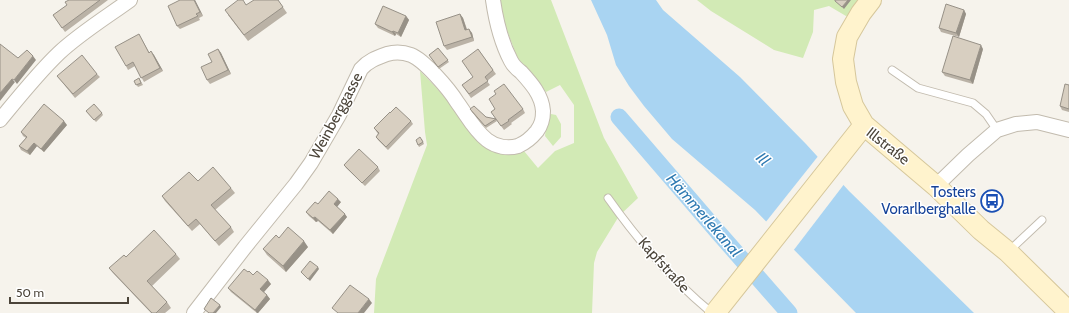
<svg xmlns="http://www.w3.org/2000/svg" width="1069" height="313" viewBox="0 0 1069 313" font-family="Cabin,sans-serif">
  <rect width="100%" height="100%" fill="#f6f3ec"/>
  <path fill="#d2eab5" d="M500,0H551L604,138L638,198L619,216L597,252L594,263L592,313H374L376,279L427,145L425,132L420,71C431,82 442,93 451,105C471,133 484,163 524,151L538,168L555,151L574,143V105L560,85L546,92L532,74L518,59L506,28Z
    M697,0H871L861,13L846,16L829,6L814,10L813,32L803,58L774,50L711,11Z
    M551,114L556,115L561,124V137L553,146L545,136L547,117Z"/>
  <path fill="#a9d4f2" d="M591,0H656L663,10L740,77L806,144L849,191L974,313H856L755,210L672,139L644,106L629,86L616,65L607,35Z"/>
  <path fill="#f6f3ec" d="M819,155L845,183L793,251L765,223Z"/>
  <g fill="none" stroke-linecap="round" stroke-linejoin="round">
    <path stroke="#a9d4f2" stroke-width="17" d="M619,117L717,231L789,313"/>
    <g stroke="#c2bbae" stroke-width="9">
      <path id="lane" d="M892,70L918,88L973,103L986,114L997,130
        M608,198C637,239 673,281 712,313
        M1009,251L1042,220"/>
    </g>
    <g stroke="#c2bbae" stroke-width="16">
      <path id="street" d="M0,120C19,97 38,73 59,53C79,34 108,16 130,0
        M936,186L968,155L997,130L1016,124L1037,122L1069,130
        M194,313L245,247L296,184L311,163L339,115L361,69C368,61 376,58 387,54C394,52 403,52 411,55C424,60 449,89 457,102C466,114 474,130 487,140C496,147 508,149 518,146C525,143 533,136 537,131C542,124 543,119 543,111C542,95 531,83 521,72C517,69 513,65 511,61C501,42 496,21 493,0"/>
    </g>
    <g stroke="#d6c79b" stroke-width="22">
      <path id="secondary" d="M871,0L861,13L847,37L843,59L846,82L853,106L864,125L936,186L981,230L1008,252L1069,312
        M715,313L864,125"/>
    </g>
    <use href="#lane" stroke="#fff" stroke-width="7"/>
    <use href="#street" stroke="#fff" stroke-width="14"/>
    <use href="#secondary" stroke="#fff3cd" stroke-width="20"/>
  </g>
  <path fill="#bab2a6" d="M69,0H108L65,32L53,15L67,5Z
    M180,0H195L203,16L199,18L200,20L180,29L177,26Z
    M278,0L287,13L248,41L228,15L246,5Z
    M964,10L966,14L959,37L941,32L939,28Z
    M460,14L463,18L467,29L472,33L474,41L447,50L444,46Z
    M406,16L409,20L401,37L396,34L395,36L378,28L375,24Z
    M139,34L149,52L154,55L163,71L144,82L135,66L128,70L126,66Z
    M438,48L449,62L439,69L429,55Z
    M218,49L221,53L231,74L210,84L207,80L212,62Z
    M478,49L496,74L487,81L490,85L471,98L462,85L473,77Z
    M983,49L973,84L945,76L942,72Z
    M97,74L100,77L75,98L57,76Z
    M139,78L143,85L138,87L134,81Z
    M1069,85V112L1062,110L1060,106Z
    M495,109H523L525,113L511,123L512,124L504,130L491,112Z
    M86,111L102,113L103,115L96,122Z
    M471,111L486,117L496,119L497,121L486,128Z
    M390,113L411,121L413,124L388,150L378,140L376,137L378,134L374,128Z
    M67,125L44,152L37,146L30,155L21,150L19,146L26,138L23,136L21,132Z
    M422,139L424,144L419,147L418,145Z
    M344,165L378,167L380,171L365,186L346,168Z
    M198,181L231,188L235,193L215,210L231,227L234,232L219,246L200,224L192,231L165,201L162,196Z
    M341,202L337,207L347,217L333,234L318,221L316,222L309,216L306,212L318,204Z
    M279,238L308,247L286,272L267,255L263,249Z
    M176,254L180,259L152,286L167,302L171,308L165,313H151L113,273L109,268L126,257Z
    M248,272L271,284L264,292L270,299L258,313H257L231,292L228,288Z"/>
  <path fill="#979187" d="M194,0H195L203,16L200,12Z
    M848,0H851L844,9L842,7Z
    M964,10L966,14L959,37L956,33Z
    M460,14L463,18L468,34L465,30Z
    M406,16L409,20L401,37L398,33Z
    M469,29L472,33L474,41L472,37Z
    M393,31L396,34L395,36L392,32Z
    M981,45L983,49L973,84L970,80Z
    M218,49L221,53L231,74L228,70Z
    M151,51L154,55L163,71L160,68Z
    M33,56L36,60L17,84L14,80Z
    M12,79L15,82L0,101V93Z
    M64,121L67,125L44,152L41,149Z
    M34,143L37,146L30,155L27,151Z
    M338,199L341,202L336,208L334,204Z
    M345,214L347,217L333,234L330,230Z
    M315,217L318,221L316,222L313,218Z
    M304,241L308,247L286,272L283,266Z
    M318,267L319,269L310,281L308,279Z
    M268,280L271,284L263,293L260,289Z
    M267,295L270,299L258,313H257L255,310Z
    M369,299L372,303L364,313H358Z
    M220,305L221,307L216,313H213Z"/>
  <path fill="#d8cfc1" stroke="#979187" d="M69,0H100L62,28L53,15L67,5L65,2Z
    M180,0H194L200,12L196,14L198,16L177,26L168,6Z
    M238,0H243L246,5L254,0H278L283,7L244,35L225,10Z
    M835,0H848L842,7L835,1Z
    M946,4L964,10L956,33L939,28Z
    M383,6L406,16L398,33L393,31L392,32L375,24Z
    M460,14L465,30L469,29L472,37L444,46L436,22Z
    M139,34L149,53L151,51L160,68L141,78L133,62L126,66L115,47Z
    M953,36L981,45L970,80L942,72Z
    M0,44L18,58L27,50L33,56L14,80L12,79L0,93Z
    M438,48L448,60L438,67L429,55Z
    M218,49L228,70L207,80L201,67L212,62L208,54Z
    M478,49L493,70L485,77L488,81L469,94L462,85L473,77L462,61Z
    M82,55L97,74L73,94L57,76Z
    M139,78L141,83L136,85L134,81Z
    M504,84L523,109L508,120L509,121L501,126L491,112L495,109L489,99L496,94L494,91Z
    M1065,84L1069,85V109L1060,106Z
    M44,104L64,121L41,149L34,143L27,151L19,146L27,137L21,132Z
    M94,104L102,113L94,120L86,111Z
    M474,106L486,117L496,119L485,126L470,109Z
    M396,107L411,121L386,147L376,137L379,133L374,128L390,112V113Z
    M420,137L423,142L418,145L416,140Z
    M359,149L378,167L362,183L344,165Z
    M213,167L231,188L211,205L231,227L215,241L196,219L188,226L162,196L189,172L198,181Z
    M329,191L338,199L334,204L345,214L330,230L315,217L313,218L306,212L315,202L318,204Z
    M288,227L304,241L283,266L263,249L276,235L279,238Z
    M154,230L176,254L147,281L167,302L156,313H152L109,268L124,255L126,257Z
    M310,261L318,267L308,279L301,272Z
    M244,269L248,272L249,271L253,275L257,271L268,280L260,289L267,295L255,310L228,288Z
    M350,285L369,299L358,313H338L332,308Z
    M211,298L220,305L213,313H209L204,309Z"/>
  <defs>
    <g id="bus-ring" transform="scale(1.15)"><circle r="9.5" fill="#fff" stroke="#1a4fb4" stroke-width="1.5"/><path d="M-5-6H5V4H4V6H2V4H-2V6H-4V4H-5ZM-3.5-4V0h7V-4ZM-3.5 1.2v1.5H-2V1.2ZM2 1.2v1.5H3.5V1.2Z" fill="#1a4fb4"/></g>
  </defs>
  <g fill-rule="evenodd">
    <use href="#bus-ring" x="992" y="201"/>
  </g>
  <g text-anchor="middle" dominant-baseline="central" stroke-width="3" stroke-linejoin="round" paint-order="stroke">
    <g font-size="15" fill="#4b4439" stroke="#fff">
      <text transform="translate(336 116) rotate(-62)">Weinberggasse</text>
      <text transform="translate(888 146) rotate(38)">Illstraße</text>
      <text transform="translate(664 265) rotate(48)">Kapfstraße</text>
    </g>
    <g font-size="15" fill="#164399" stroke="#fff" text-anchor="end">
      <text x="976" y="192">Tosters<tspan x="976" dy="17">Vorarlberghalle</tspan></text>
    </g>
    <g font-size="16" font-style="italic" fill="#2e7ab2" stroke="#fff">
      <text transform="translate(763 159) rotate(46)">Ill</text>
      <text transform="translate(704 215) rotate(49)">Hämmerlekanal</text>
    </g>
  </g>
  <path d="M10 297v6h118v-6" fill="none" stroke="#4b4439" stroke-width="2"/>
  <text x="16" y="297" font-size="12" fill="#4b4439" stroke="#ffffff" stroke-width="3" paint-order="stroke">50 m</text>
</svg>
